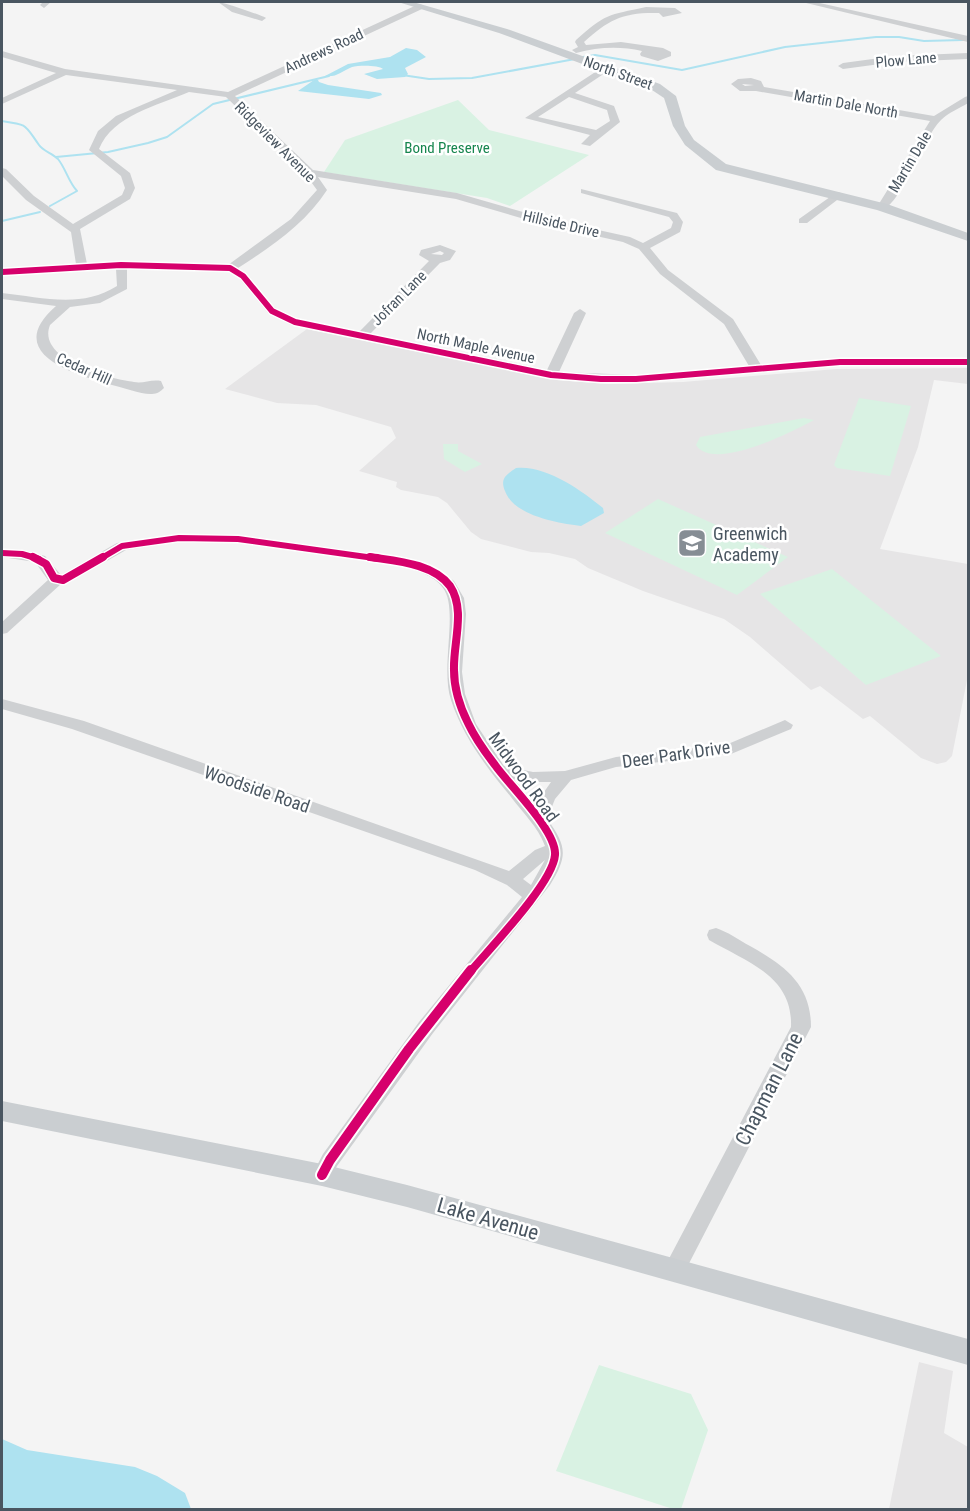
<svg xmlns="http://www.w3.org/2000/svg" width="970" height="1511" viewBox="0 0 970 1511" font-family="'Roboto Condensed',sans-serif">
  <rect width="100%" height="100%" fill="#f4f4f4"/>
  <path fill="#e6e5e6" d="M307,329L556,380L609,384L683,382L836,369L968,368V384L934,380L918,447L880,549L968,564V675L952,756L946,762L937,764L921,758L870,716L863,719L820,686L811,690L750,637L724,619L643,591L588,568L575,559L549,553L531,552L481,539L471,532L447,503L438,497L401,490L396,487L397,482L359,471L396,438L391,427L316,405L277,403L225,389Z
    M919,1362L953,1371L944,1433L968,1447V1509H889Z"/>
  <path fill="#d9f2e3" d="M458,100L489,130L589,155L510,206L487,198L324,172L345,140Z
    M859,398L911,406L890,476L837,468L834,465Z
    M804,418L814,420C792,432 713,472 696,445L700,437Z
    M443,444H458V451L482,464L465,472L444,459Z
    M658,499L788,557L737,595L605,533Z
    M832,569L941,656L866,685L760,594Z
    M599,1365L691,1394L708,1430L681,1509H673L556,1471Z"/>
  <path fill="#aee2f0" d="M406,48L417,50L426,57L405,68L408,74L405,77L377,79L364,74L383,69C379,65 359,65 352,67C342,71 336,78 325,76L348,64L390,57Z
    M314,80H318L319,82L328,85L381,93L382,95L369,99L298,91Z
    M516,468C546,465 581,490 603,508L604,513L581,526C558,523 514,516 505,491C503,487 502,481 505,477C507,474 513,470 516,468Z
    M2,1439L27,1450L135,1467L157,1476L185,1493L191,1509H2Z"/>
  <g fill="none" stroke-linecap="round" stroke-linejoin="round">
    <path stroke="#aee2f0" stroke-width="2" d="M583,57L595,55L682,70L785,47L876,37H899L924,41L963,40
      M402,75L429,79L472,78L575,59
      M2,121C29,125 24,124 39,145C43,151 52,153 58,159C66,169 68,181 77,191L50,206
      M56,157L108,152L148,143L167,137L213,104L329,76
      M2,221L40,212"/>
    <path fill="#ced0d2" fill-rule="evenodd" d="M43,2H51L44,8L40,5Z
      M218,2C223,2 261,15 266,18L262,21L232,12Z
      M802,2H815L968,36V42Z
      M419,4L422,5V9L235,96L313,170L457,193L544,218L630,237L643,243L671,228L673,222L669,217L581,193V189L677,213L683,222L680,232L650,248L668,270L733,319L761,365L840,358H968V366H840L636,383H601L551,379L291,325L268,313L239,278L228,271L127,269V289L100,303L70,307L50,325C36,360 110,379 134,382C143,384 151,379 161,381L164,388C161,391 157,394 152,394C143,395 122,387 112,385C73,374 2,353 56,306L2,299V293C41,297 81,309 117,286L116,269L2,275V269L76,264L71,232L26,200L2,176V168L6,169L34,196L73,224L122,195L125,188L121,176L89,150L98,131L116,116L177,90L66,75L2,104V98L56,73L2,57V51L65,69L228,92ZM189,92L226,97L306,175L317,190L291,219L228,265L121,262L87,264L80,229L130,199L135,188L130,173L99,149C113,115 157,106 189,92ZM318,177L456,199L538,223L623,242L639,249L660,274L724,324L749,366L636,375L559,372L586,313L580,309L574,313L547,370L370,334L440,263L450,260L456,251L440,245L421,250L419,255L429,261L359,332C333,326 299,325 277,309C261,298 254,278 238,268C271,247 306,223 327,190ZM440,251L444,253L442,255L431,254Z
      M646,7L675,8L682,13L663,17L659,13C624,12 609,19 584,42L586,45L621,42L663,48L671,52V56L658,61L641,56L640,54L642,51C620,46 598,47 576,53L572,50L578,47L575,42L576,40C605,14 608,15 646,7Z
      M968,53V59L895,62L843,69L838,66L843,63L895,56Z
      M603,67L611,69L575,93L614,106L620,122L590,146L581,144L590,135L525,118ZM569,97L607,110L610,121L596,130L538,117Z
      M751,78L761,81L764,87L934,116L965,97L968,96V103C960,108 948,113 941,120C923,137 903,202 882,210L877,207L930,121L756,91H740L731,84L738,79ZM742,84L754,85L745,86Z
      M837,192L841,193V197L807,223H799V219Z
      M179,534L238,535L406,558L438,569L454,581L464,598L466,614L462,672L465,694L476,724L504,766L533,772L565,771L616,757L728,744L785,720L793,725L791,729L731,754L616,767L571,780L555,799L547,819C567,846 568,856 550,885L433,1033L337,1166L329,1181L322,1184L315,1181L312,1175L323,1154L419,1022L522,897L507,885L475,870L72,729L2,709V699L84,721L509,871L535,850L545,846C538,827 523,813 511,797C487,768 463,737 451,700C440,667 459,609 443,588C434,575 417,571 403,566L238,543L179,542L126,550L68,583L61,584L7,633L2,634V622L48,580L35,562L2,557V549L22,550L45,556L61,575L117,543ZM514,779L533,782H551L535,805ZM545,860L531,885L523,879Z
      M716,928C728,932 739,940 750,946C784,965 811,984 811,1027L682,1277L674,1279L666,1277L663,1270L791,1027C793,976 747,962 709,940L707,935L709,930Z"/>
    <path fill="#caced1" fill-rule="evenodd" d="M398,2H413L507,29L660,84L676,96L685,126L694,140L726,164L887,204L968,233V241L877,210L716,170L685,145L673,126L664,98L652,90L499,33Z
      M2,1101L322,1164L407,1185L968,1339V1365L407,1207L322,1186L2,1121Z"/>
    <g stroke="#fff" stroke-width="9">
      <path id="cycleway-far2" d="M2,272L121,265L230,268L243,276L272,311L295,322L551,375L601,379H636L840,362H968
        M2,553L22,554L39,559
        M100,559L122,546L179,538L238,539L381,559"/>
    </g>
    <g stroke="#fff" stroke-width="11">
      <path id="cycleway-far1" d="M33,557L46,564L54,578L63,580L103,557
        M370,557C395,561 433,563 450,586C466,610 453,643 454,670C454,689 460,707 468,723C475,738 485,752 495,765C509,785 557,831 555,855C553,883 490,948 470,972"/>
    </g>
    <g stroke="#fff" stroke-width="14">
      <path id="cycleway" d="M322,1175L330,1160L409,1049L471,970"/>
    </g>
    <use href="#cycleway-far2" stroke="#d6006c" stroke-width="6"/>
    <use href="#cycleway-far1" stroke="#d6006c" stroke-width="8"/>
    <use href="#cycleway" stroke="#d6006c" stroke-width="10"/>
  </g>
  <defs>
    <g id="school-square" transform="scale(1.5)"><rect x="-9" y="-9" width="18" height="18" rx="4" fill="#868d94" stroke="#fff"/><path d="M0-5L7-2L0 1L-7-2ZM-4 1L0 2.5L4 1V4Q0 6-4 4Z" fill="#fff"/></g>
  </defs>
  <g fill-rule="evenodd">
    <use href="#school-square" x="692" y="543"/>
  </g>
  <g text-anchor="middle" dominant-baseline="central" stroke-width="5" stroke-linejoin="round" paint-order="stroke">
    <g font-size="15" fill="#4a5661" stroke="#fff">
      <text transform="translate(324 51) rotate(-25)">Andrews Road</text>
      <text transform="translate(906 60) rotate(-5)">Plow Lane</text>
      <text transform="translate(618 73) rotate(20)">North Street</text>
      <text transform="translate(846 104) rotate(10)">Martin Dale North</text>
      <text transform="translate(275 142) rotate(45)">Ridgeview Avenue</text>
      <text transform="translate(910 162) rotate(-59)">Martin Dale</text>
      <text transform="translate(561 224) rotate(13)">Hillside Drive</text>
      <text transform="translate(399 298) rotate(-45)">Jofran Lane</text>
      <text transform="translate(476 346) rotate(12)">North Maple Avenue</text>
      <text transform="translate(84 369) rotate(24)">Cedar Hill</text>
    </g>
    <g font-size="15" fill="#17864f" stroke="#fff">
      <text x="447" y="148">Bond Preserve</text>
    </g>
    <g font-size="18" fill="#4a5661" stroke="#fff" text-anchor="start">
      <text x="713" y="533">Greenwich<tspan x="713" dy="21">Academy</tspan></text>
    </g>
    <g font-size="18" fill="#4a5661" stroke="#fff">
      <text transform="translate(676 754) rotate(-8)">Deer Park Drive</text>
      <text transform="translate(524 777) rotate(54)">Midwood Road</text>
      <text transform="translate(257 789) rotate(19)">Woodside Road</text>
    </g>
    <g font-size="21" fill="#4a5661" stroke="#fff">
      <text transform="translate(769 1089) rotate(-63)">Chapman Lane</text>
      <text transform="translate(488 1219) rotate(16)">Lake Avenue</text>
    </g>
  </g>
  <rect width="970" height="1511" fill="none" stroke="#4a5661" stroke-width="6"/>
</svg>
